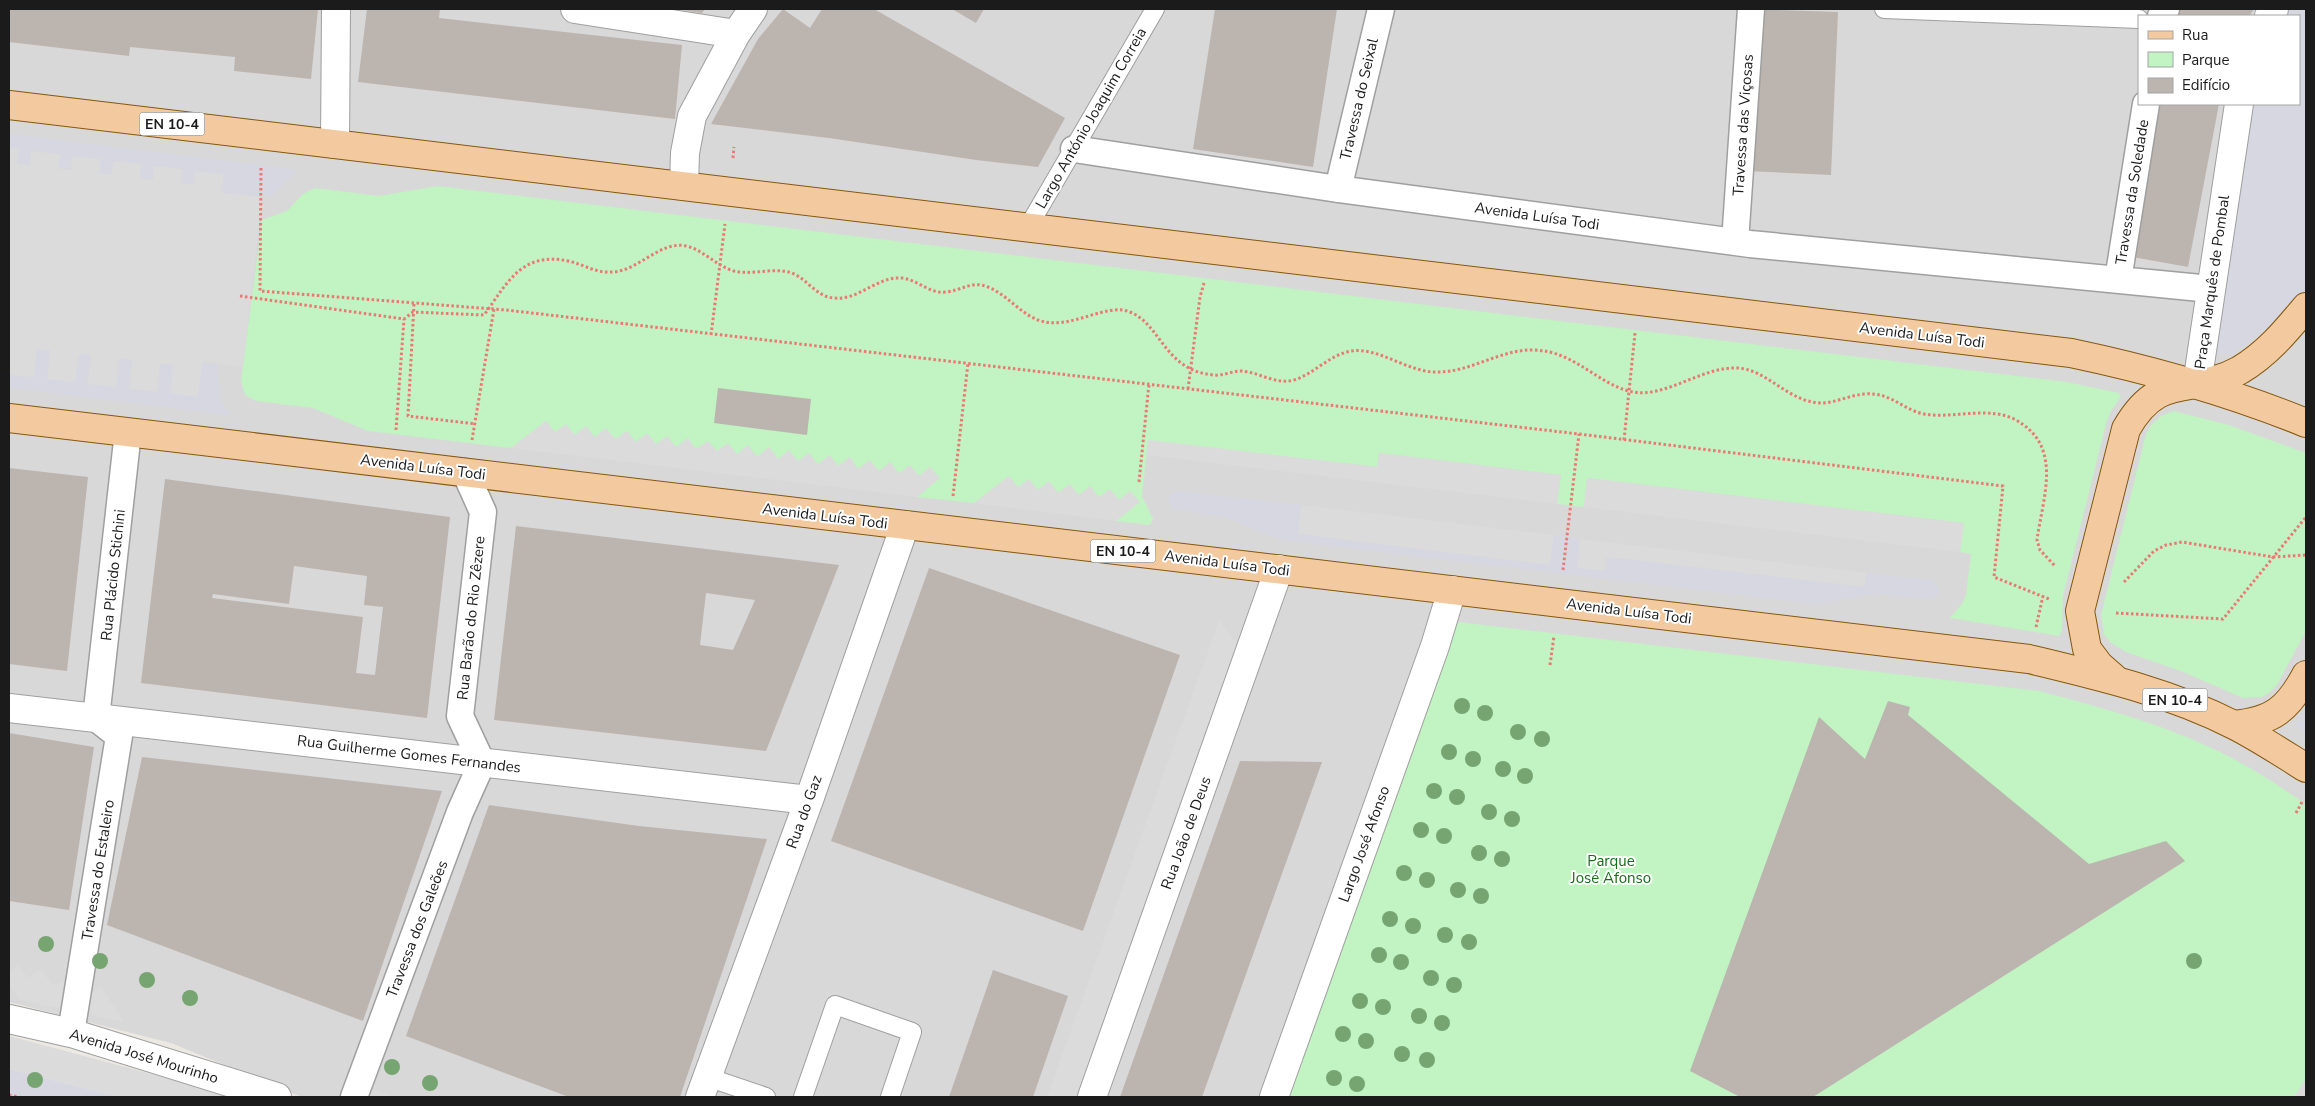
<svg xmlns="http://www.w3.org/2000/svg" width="2315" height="1106" viewBox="0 0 2315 1106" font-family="'Nunito Sans',sans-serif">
  <rect width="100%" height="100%" fill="#ece8e2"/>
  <path fill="#d9d8d8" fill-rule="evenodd" d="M9,9H2306V1097H302L171,1043L9,1002ZM2139,16H2299V104H2139Z"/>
  <path fill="#c1f3c3" d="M438,186L2067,382L2119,393L2121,396L2111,411L2106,424L2063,596L2062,630L2059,636L1950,618L1962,604L1966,595L1971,554L1960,552L1963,523L1587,478L1584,507L1557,504L1561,475L1380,453L1378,467L1148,441L1142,496L1153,519L1150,525L1116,521L1139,502L1018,487L1009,477L974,503L917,497L939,478L555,432L546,421L511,448L368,431L313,408L256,401L245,395L241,381L262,220L287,211L303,194L315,188L379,196Z
    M2174,411L2229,425L2306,453V631L2277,685L2270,692L2262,697L2243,698L2181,671L2126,652L2110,642L2104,634L2101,615L2146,434C2153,421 2160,415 2174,411Z
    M1458,622L2039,691C2108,709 2178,728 2241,763C2263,775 2285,790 2306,804V1097H1286Z"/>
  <path fill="#dbdbdb" d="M9,148L19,149L17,164L30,165L31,151L60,154L59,168L70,170L72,156L101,159L111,175L113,161L142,164L140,178L152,180L154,166L183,169L194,184L195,171L224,174L223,193L262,197L243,367L204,361L198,397L170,394L173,365L160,364L157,392L129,389L132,361L119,359L116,388L87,384L91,356L79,354L75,383L46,379L50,351L38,349L34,378L9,375Z
    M546,421L555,432L566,424L575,435L586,426L595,437L606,428L615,439L627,431L636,442L647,433L656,444L667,436L676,447L688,438L696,449L708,441L717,451L728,443L737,454L748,445L757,457L769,447L778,459L789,450L798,461L809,453L818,464L830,455L838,466L850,457L858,469L870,460L879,471L890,462L899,473L910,465L919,476L930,467L940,478L917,497L511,448Z
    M1148,440L1377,467L1379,453L1561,475L1557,504L1147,455Z
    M1009,476L1018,487L1029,479L1038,490L1049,481L1058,493L1070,484L1079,495L1090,486L1099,497L1110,489L1119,500L1130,491L1140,502L1116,521L974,503Z
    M1587,478L1964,523L1960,552L1584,507Z
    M1301,505L1554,535L1550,565L1298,534Z
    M1580,539L1867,573L1865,587L1607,557L1605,571L1576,568Z
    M1219,621L1243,652L1083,1097H1047Z
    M18,965L28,978L40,969L53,985L79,977L90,994L101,987L124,1022L20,1000L9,985V972Z
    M9,1036L234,1096V1097H119L9,1069Z
    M2306,1079V1097H2294Z
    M351,1081L394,1097H357Z"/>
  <path fill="#d6d7e1" d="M2274,9H2306V299L2232,355L2201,354L2239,104H2299V16H2269Z
    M9,134L294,169L296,171L278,191L268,197L223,193L222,191L223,174L195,171L193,185L181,183L182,169L154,166L153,180L140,178L141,164L113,161L112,175L99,173L100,159L72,156L71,170L58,168L60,154L31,151L30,165L17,164L19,149L9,148Z
    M37,349L50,350L47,379L75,382L79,354L91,355L87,384L116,387L119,358L132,360L129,389L157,392L160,364L173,365L170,393L198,397L202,363H218L220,399L229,413L228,415L9,388V375L34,377Z
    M1179,491L1301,505L1298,534L1550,565L1554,535L1580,539L1577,568L1605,571L1607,557L1864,587L1867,573L1932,580L1939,587L1940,592L1934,600L1875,594L1816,604L1279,540L1225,517L1172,509L1168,500L1170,495Z
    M2306,714V733L2297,727L2296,724Z
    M9,1069L119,1097H9Z"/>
  <path fill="#bcb4af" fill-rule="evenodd" d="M9,9H318L311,79L234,71L235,57L130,47L129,56L9,42Z
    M367,9H440L439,18L682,45L675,119L358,82Z
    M676,9H705L702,13Z
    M783,9L810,28L822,9H874L1065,118L1038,167L976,160L829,138L711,124L758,39Z
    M952,9H984L976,23Z
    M1215,9H1337L1313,167L1193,149Z
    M1753,9L1838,12L1831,175L1746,171Z
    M2175,9H2254L2249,16H2171Z
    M2152,104H2219L2188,267L2127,256Z
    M718,388L811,399L807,435L714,423Z
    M9,468L88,477L67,671L9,664Z
    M165,479L450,517L427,718L141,683ZM294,566L367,576L364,605L383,607L375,675L356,673L363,617L212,598L213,594L289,604Z
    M516,526L839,565L766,751L494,720ZM706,593L755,600L733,650L700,645Z
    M929,568L1180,655L1083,931L831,841Z
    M1888,701L1910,707L1908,715L2089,864L2166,841L2185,861L1813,1097H1740L1690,1071L1819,717L1865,759Z
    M9,733L94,747L69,910L9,901Z
    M142,757L442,791L363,1021L107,925Z
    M1240,761L1322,762L1202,1097H1120Z
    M489,805L639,826L767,839L680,1097H569L406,1036Z
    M993,970L1068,996L1033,1097H949Z"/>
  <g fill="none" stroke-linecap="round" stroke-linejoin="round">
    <g stroke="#9f9f9f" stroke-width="20">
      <path id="service" d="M1884,9L2139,19
        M1028,227L1155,9
        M707,1077L766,1097
        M803,1097L835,1005L912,1032L890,1097"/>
    </g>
    <g stroke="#9f9f9f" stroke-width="29">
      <path id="pedestrian" d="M2161,16L2166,9
        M1074,149L1338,189L1750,244L2211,289
        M1338,189L1381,9
        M1735,242L1751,9
        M2118,280L2146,104
        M71,1033L119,736L96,718L128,432
        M354,1097L460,812L482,763L460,716L483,512L465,472"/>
    </g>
    <g stroke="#9f9f9f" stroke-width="30">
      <path id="minor" d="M575,9L736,34
        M2269,16L2274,9
        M684,186L685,153L692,116L736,34L753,9
        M2197,384L2239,104
        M9,708L809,800
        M9,1019L71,1033L277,1097
        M700,1097L809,800L905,525
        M1092,1097L1279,569
        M1274,1097L1435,646L1452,590"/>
    </g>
    <g stroke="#9f9f9f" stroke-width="30">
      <path id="tertiary" d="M335,144L336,9"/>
    </g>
    <g stroke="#86570d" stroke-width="30">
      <path id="primary" d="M9,105L2071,353C2152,370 2230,392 2306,423
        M9,418L2029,659C2099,676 2169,692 2234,725C2258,737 2282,753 2306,768
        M2115,679L2099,665L2087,649L2080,611L2126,429C2160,369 2192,397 2240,370C2267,354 2286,331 2306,307
        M2234,725C2273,721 2288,709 2306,675"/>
    </g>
    <path stroke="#ec7873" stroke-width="3" stroke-dasharray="2.5 2.5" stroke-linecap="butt" d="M733,158L734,147
      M261,168L260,291L506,310L1579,434L2003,486L1994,577L2049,599
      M240,296L404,319L413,312L484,315C507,284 521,251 568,261C583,264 595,273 611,272C638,272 660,240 686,246C704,250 716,266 734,271C755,276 778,265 796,275C809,282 818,297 834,298C858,301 877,276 902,278C918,280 930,294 945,292C961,291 972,280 988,287C1008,295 1021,315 1041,321C1071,330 1107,302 1130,312C1162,325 1164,371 1214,375C1223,376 1232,371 1241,371C1259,372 1275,385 1294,380C1314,374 1329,355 1351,351C1380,347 1408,373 1438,372C1471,372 1501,349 1534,350C1575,351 1598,385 1633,392C1666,398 1703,366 1738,368C1768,370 1788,402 1821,403C1835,403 1850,395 1865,394C1891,392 1903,410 1924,414C1953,419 1987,406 2014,419C2064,445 2043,496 2037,540L2040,550L2055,566
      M414,304L408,416L476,424
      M711,335L725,224
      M1188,389L1200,297L1204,283
      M396,430L404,319
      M472,440L494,309
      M1624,440L1635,333
      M1139,482L1149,384
      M953,496L968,363
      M1563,570L1579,434
      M2124,582L2154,551L2166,545L2182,542L2273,557L2306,555
      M2116,613L2223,619L2306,517
      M2036,627L2043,596
      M1550,665L1554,636
      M2296,813L2302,802
      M9,1095L19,1097"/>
    <use href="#service" stroke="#fff" stroke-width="18"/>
    <use href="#pedestrian" stroke="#fff" stroke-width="26"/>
    <use href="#minor" stroke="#fff" stroke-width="28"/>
    <use href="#tertiary" stroke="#fff" stroke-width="28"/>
    <use href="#primary" stroke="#f3caa0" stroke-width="28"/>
  </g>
  <g fill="#76a572">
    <circle cx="1462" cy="706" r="8"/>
    <circle cx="1485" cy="713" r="8"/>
    <circle cx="1518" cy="732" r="8"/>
    <circle cx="1542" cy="739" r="8"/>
    <circle cx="1449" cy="752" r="8"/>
    <circle cx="1473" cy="759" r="8"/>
    <circle cx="1503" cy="769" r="8"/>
    <circle cx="1525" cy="776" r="8"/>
    <circle cx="1434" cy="791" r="8"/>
    <circle cx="1457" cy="797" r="8"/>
    <circle cx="1489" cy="812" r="8"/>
    <circle cx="1512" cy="819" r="8"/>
    <circle cx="1421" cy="830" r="8"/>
    <circle cx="1444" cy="836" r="8"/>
    <circle cx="1479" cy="853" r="8"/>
    <circle cx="1502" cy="859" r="8"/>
    <circle cx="1404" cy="873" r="8"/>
    <circle cx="1427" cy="880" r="8"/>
    <circle cx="1458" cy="890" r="8"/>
    <circle cx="1481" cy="896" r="8"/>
    <circle cx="1390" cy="919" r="8"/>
    <circle cx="1413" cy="926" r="8"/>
    <circle cx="1445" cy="935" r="8"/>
    <circle cx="1469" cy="942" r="8"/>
    <circle cx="46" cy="944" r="8"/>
    <circle cx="1379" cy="955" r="8"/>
    <circle cx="100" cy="961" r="8"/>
    <circle cx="2194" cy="961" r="8"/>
    <circle cx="1401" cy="962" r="8"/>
    <circle cx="1431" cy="978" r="8"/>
    <circle cx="147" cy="980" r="8"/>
    <circle cx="1454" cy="985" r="8"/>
    <circle cx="190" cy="998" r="8"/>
    <circle cx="1360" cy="1001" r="8"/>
    <circle cx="1383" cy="1007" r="8"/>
    <circle cx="1419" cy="1016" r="8"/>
    <circle cx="1442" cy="1023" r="8"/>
    <circle cx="1343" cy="1034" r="8"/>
    <circle cx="1366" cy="1041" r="8"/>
    <circle cx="1402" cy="1054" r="8"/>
    <circle cx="1427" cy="1060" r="8"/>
    <circle cx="392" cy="1067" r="8"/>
    <circle cx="1334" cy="1078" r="8"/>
    <circle cx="35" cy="1080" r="8"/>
    <circle cx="430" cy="1083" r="8"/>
    <circle cx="1357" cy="1084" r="8"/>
  </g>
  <g text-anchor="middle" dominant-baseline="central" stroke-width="4" stroke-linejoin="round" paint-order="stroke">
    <g fill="#fff" stroke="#5f5f5f" stroke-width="1">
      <rect x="139.5" y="112.5" width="65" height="23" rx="4"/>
      <rect x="1090.5" y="539.5" width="65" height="23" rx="4"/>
      <rect x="2142.5" y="688.5" width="65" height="23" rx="4"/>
    </g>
    <g font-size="14" font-weight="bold" fill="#1b1b1b">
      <text x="172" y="124">EN 10-4</text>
      <text x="1123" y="551">EN 10-4</text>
      <text x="2175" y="700">EN 10-4</text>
    </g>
    <g font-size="15" fill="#1b1b1b" stroke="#fff">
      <text transform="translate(1359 99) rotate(-77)">Travessa do Seixal</text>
      <text transform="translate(1091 118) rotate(-60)">Largo António Joaquim Correia</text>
      <text transform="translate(1743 125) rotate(-86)">Travessa das Viçosas</text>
      <text transform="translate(2132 192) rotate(-81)">Travessa da Soledade</text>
      <text transform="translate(1537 216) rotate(8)">Avenida Luísa Todi</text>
      <text transform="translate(2212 282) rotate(-82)">Praça Marquês de Pombal</text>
      <text transform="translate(1922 335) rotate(7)">Avenida Luísa Todi</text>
      <text transform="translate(423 467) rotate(7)">Avenida Luísa Todi</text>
      <text transform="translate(825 516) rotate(7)">Avenida Luísa Todi</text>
      <text transform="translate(1227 563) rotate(7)">Avenida Luísa Todi</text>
      <text transform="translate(113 575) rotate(-84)">Rua Plácido Stichini</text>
      <text transform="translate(1629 611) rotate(7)">Avenida Luísa Todi</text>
      <text transform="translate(471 618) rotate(-84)">Rua Barão do Rio Zêzere</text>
      <text transform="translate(409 754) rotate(7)">Rua Guilherme Gomes Fernandes</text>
      <text transform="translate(804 812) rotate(-70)">Rua do Gaz</text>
      <text transform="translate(1186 833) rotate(-70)">Rua João de Deus</text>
      <text transform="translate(1364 844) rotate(-70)">Largo José Afonso</text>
      <text transform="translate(98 870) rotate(-81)">Travessa do Estaleiro</text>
      <text transform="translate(417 929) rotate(-69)">Travessa dos Galeões</text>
      <text transform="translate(144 1056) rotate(17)">Avenida José Mourinho</text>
    </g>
    <g font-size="15" fill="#156e17" stroke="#fff">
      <text x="1611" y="861">Parque<tspan x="1611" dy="17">José Afonso</tspan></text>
    </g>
  </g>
  <rect width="2315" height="1106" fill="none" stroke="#1b1b1b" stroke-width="20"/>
  <rect x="2138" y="15" width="162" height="90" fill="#ffffff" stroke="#a4a4a4"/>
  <rect x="2148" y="31" width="25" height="8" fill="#f3caa0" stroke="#a4a4a4"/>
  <text x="2182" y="40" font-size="15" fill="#1b1b1b">Rua</text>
  <rect x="2148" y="52" width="25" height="15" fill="#c1f3c3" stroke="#a4a4a4"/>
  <text x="2182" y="65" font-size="15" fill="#1b1b1b">Parque</text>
  <rect x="2148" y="78" width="25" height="15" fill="#bcb4af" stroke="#a4a4a4"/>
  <text x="2182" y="90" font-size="15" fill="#1b1b1b">Edifício</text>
</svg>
